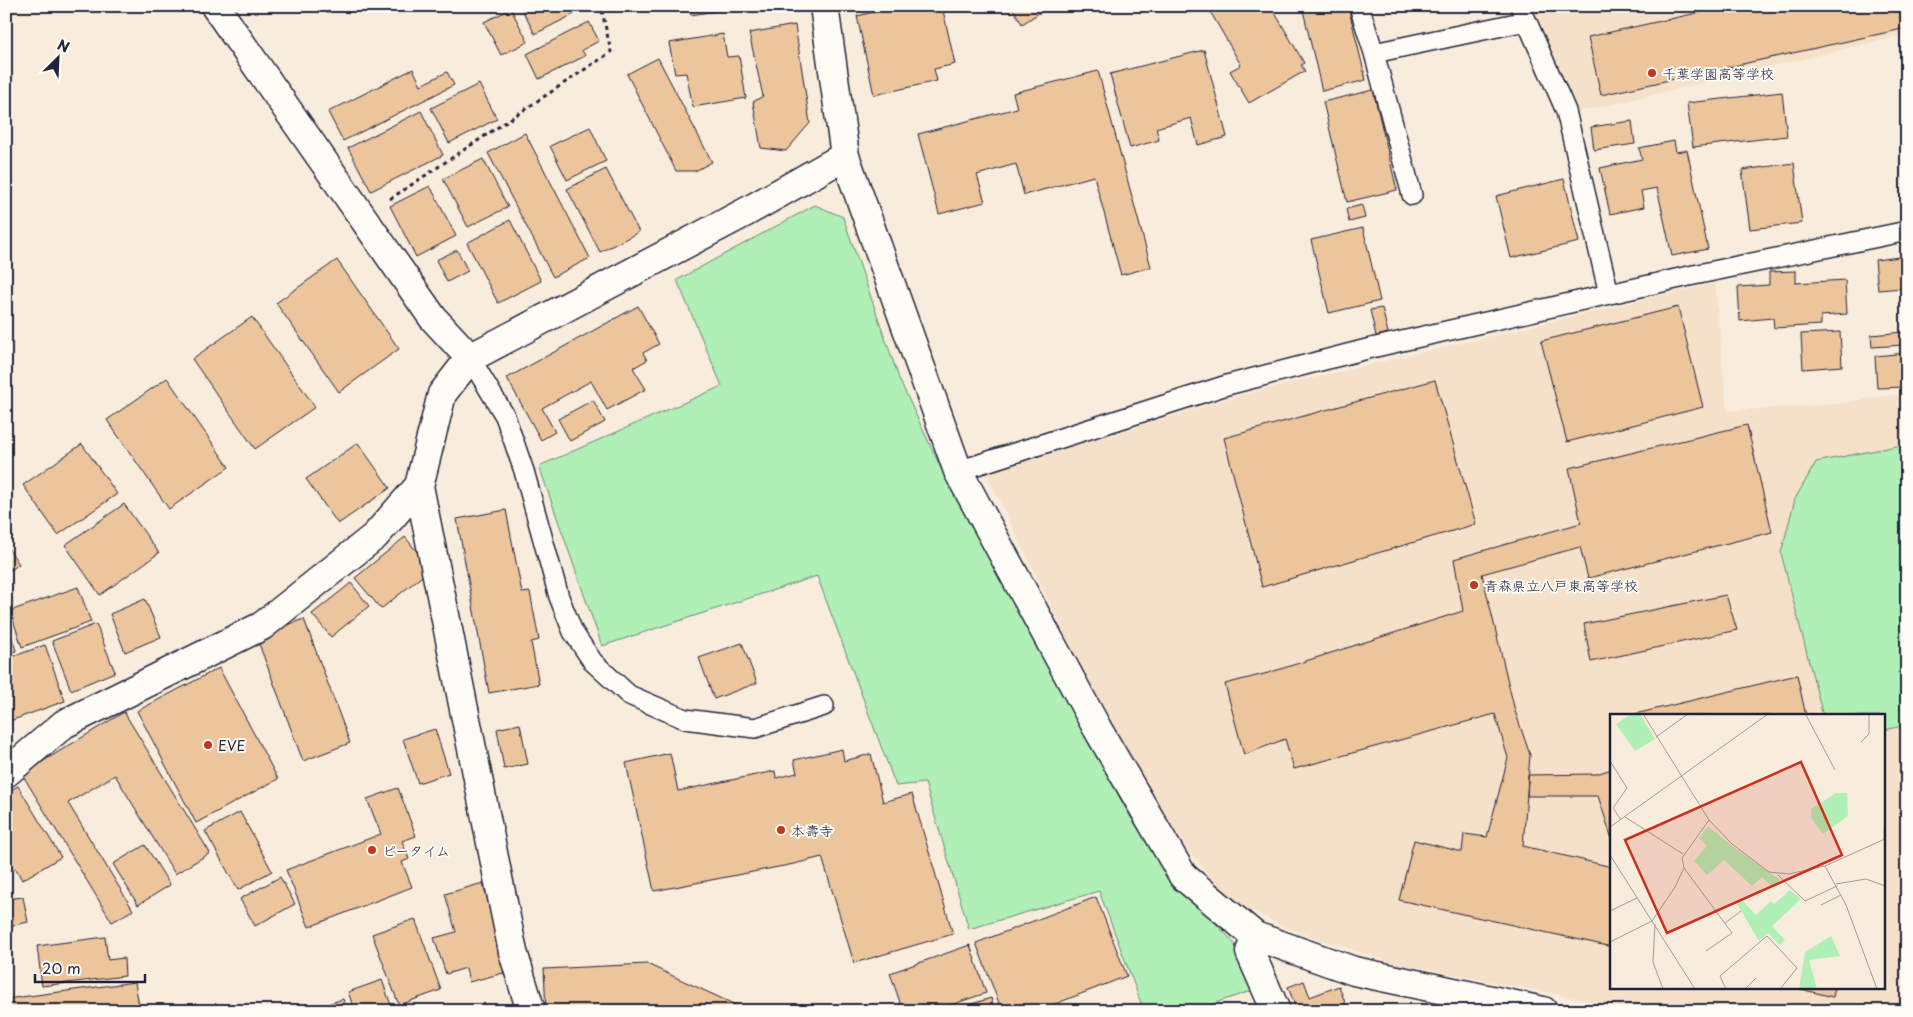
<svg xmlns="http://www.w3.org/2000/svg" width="1913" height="1017" viewBox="0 0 1913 1017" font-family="'Playpen Sans','Klee One',sans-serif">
  <rect width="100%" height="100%" fill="#f8ecdc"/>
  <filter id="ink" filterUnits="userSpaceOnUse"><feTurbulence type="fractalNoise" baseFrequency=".02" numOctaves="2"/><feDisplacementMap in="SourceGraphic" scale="10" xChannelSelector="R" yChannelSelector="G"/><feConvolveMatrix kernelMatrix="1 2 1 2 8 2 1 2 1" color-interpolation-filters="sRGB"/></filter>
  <g filter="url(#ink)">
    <path fill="#f5e0c9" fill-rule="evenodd" d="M1532,6H1907V34L1579,112Z
      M1715,283L1727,411L1836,404L1907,393V1011H1640L1387,961L1290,929L1228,899L1185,846L1142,777L1096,697L986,473L1241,395ZM1612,716H1884V988H1612Z"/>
    <path fill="#b0efb6" stroke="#698878" d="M815,205L843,217L900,381L948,483L1049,665L1128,813L1164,868L1235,944L1251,991L1191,1011H1144L1099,891L969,929L925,783L896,786L817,576L602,646L539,466L722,386L677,280Z
      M1907,444V725L1884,730V716H1823L1781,553L1795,499L1816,462Z"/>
    <path fill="#edc59c" stroke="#22223b" d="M520,6H587L588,7L535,34Z
      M689,6H745L691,15Z
      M900,6H942L955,64L934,69L937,81L874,95L857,16Z
      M1011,6H1050L1022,24Z
      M1207,6H1271L1304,63L1301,65L1305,71L1249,103L1230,71L1241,65Z
      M1302,6H1348L1366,80L1322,91Z
      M1729,6H1907V28L1601,95L1588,37Z
      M511,9L528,42L501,55L484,22Z
      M589,22L599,41L582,50L585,56L539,79L527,54Z
      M795,25L810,123L786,151L761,148L753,102L763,96L749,33Z
      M723,34L727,57L739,56L746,98L693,107L686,73L675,74L669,43Z
      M1204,50L1227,137L1198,145L1191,118L1156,128L1159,140L1130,148L1110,74Z
      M658,58L712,162L695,171H676L627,74Z
      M413,69L421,85L447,72L454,85L343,141L328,112Z
      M1098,71L1151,267L1121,275L1094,176L1024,195L1016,164L977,175L985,202L939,214L918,134L1017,108L1013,93Z
      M479,84L497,119L449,143L431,108Z
      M1373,90L1397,190L1347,202L1323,102Z
      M1782,92L1787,136L1693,147L1687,103Z
      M421,111L443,155L371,191L348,148Z
      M1632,121L1635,144L1594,150L1591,127Z
      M590,127L606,161L567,180L550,146Z
      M525,133L590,258L553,277L488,153Z
      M1674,141L1676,152L1687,150L1708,249L1672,256L1657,188L1641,191L1644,207L1610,214L1600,168L1642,159L1639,148Z
      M483,159L508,207L468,227L443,179Z
      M1794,163L1802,223L1750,229L1742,170Z
      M606,169L639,232L600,252L567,189Z
      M1564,179L1579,242L1511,258L1496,196Z
      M430,186L456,236L416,257L390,206Z
      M1362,205L1365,218L1349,222L1346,209Z
      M510,220L541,281L498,303L467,243Z
      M1363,228L1380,301L1329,313L1311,240Z
      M457,250L468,271L447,282L436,260Z
      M1900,257L1903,288L1878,290L1875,260Z
      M337,260L399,349L339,392L276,303Z
      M1796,271V283L1845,280L1847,314L1821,316V325L1774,328L1773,318L1740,321L1738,287L1769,285V272Z
      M638,306L659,344L643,353L647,360L633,368L646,389L607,410L591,381L542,408L555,432L541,440L507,378Z
      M1678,307L1703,407L1567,442L1541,341Z
      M1382,308L1388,333L1376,336L1370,310Z
      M252,317L315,407L255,449L192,359Z
      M1840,332L1842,366L1803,369L1801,334Z
      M1903,332L1904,345L1872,347L1871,335Z
      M1907,353V387L1877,388L1875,356Z
      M167,378L229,467L169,509L107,420Z
      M1435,380L1476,524L1262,587L1224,438Z
      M593,400L605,422L570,441L558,419Z
      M1747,425L1772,532L1588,578L1580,547L1482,574L1515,711L1530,755L1523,846L1612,867V947L1399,900L1414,840L1462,852L1464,834L1487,837L1508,758L1495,714L1294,769L1285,739L1244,755L1225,684L1268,673L1463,611L1454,559L1581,523L1569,468Z
      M358,443L390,488L338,524L306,479Z
      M82,444L117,494L58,535L23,485Z
      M124,504L159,553L100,595L65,545Z
      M506,510L522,593L530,592L539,640L531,642L539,684L489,693L457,519Z
      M405,537L431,569L381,609L355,578Z
      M6,545L19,564L6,574Z
      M351,583L369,606L331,637L312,614Z
      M78,587L91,622L22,647L10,611Z
      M1726,595L1737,630L1591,662L1584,624Z
      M145,599L161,637L125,652L110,614Z
      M6,617L16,651L6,654Z
      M304,619L350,743L303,761L256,636Z
      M96,624L115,672L71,690L52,641Z
      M742,643L757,683L714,699L699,658Z
      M45,645L65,701L10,721L6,710V659Z
      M219,668L278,779L196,823L137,711Z
      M1797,675L1806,716H1627Z
      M124,712L210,853L175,874L115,775L68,803L133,910L112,922L22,774Z
      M520,724L528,764L504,769L497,729Z
      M435,729L449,773L418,783L403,739Z
      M842,749L844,761L871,754L883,802L912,794L953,934L854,963L822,857L794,864L654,891L626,763L670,753L678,791L775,771L776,778L797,773L794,760Z
      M1612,769V839L1598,796H1527L1528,775L1596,774Z
      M18,786L61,857L22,880L16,869L12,871L6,862V793Z
      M398,788L416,836L402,841L409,859L402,862L412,887L309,927L286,870L381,834L367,799Z
      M240,812L272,871L238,890L205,831Z
      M145,845L170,885L138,905L113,864Z
      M280,877L295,904L255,926L240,899Z
      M483,883L507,972L469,982L466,968L446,974L434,938L456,932L445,894Z
      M23,897L28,922L6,927V899Z
      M1096,897L1127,976L1037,1011H1002L976,943Z
      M415,919L441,990L399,1005L372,934Z
      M105,937L108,960L124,958L125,976L42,986L37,946Z
      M970,945L986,993L933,1011H903L890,973Z
      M647,964L740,1007L738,1011H546L544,969Z
      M382,980L393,1011H355L348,992Z
      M1304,981L1310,997L1339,986L1348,1011H1297L1288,987Z
      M135,982L139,1006L97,1011H6V999Z
      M1796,988H1835L1833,997Z
      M991,998L995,1011H948Z
      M343,999L347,1011H313L312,1009Z"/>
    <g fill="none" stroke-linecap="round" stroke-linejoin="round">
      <g stroke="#22223b" stroke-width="22">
        <path id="lane" d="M1359,6L1374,53L1412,195
          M1520,6L1566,111L1609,294
          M1374,53L1526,21
          M470,358L505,416L524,471L559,597L573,632L593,662L629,695L685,719L755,728L824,706
          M958,471L1227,385L1367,349L1689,276L1907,231"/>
      </g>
      <g stroke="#22223b" stroke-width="31">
        <path id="street" d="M215,6L433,318L470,358
          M824,6L845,156L958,471L1097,728L1183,876L1255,936L1354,971L1543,1011
          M6,773L64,724L262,626L375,536L419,486
          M1255,936L1250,952L1276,1011
          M531,1011L513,952L419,486L442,394L470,358L746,212L845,156"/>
      </g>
      <path stroke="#22223b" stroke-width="3" stroke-dasharray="4 4" stroke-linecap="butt" d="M390,199L611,52L601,6"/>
      <use href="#lane" stroke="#fdfcf7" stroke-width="19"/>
      <use href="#street" stroke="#fdfcf7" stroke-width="28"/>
    </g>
  </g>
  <g fill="#c8321e" stroke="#fdfcf7" stroke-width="2">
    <circle cx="1652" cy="73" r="5"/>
    <circle cx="1474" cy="585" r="5"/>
    <circle cx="208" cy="745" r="5"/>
    <circle cx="781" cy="830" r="5"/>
    <circle cx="372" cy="850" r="5"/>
  </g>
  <g text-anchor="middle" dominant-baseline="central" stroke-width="4" stroke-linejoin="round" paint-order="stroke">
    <g font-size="14" fill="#22223b" stroke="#fdfcf7" text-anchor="start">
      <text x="1662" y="73">千葉学園高等学校</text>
      <text x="1484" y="585">青森県立八戸東高等学校</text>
      <text x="218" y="745">EVE</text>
      <text x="791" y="830">本壽寺</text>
      <text x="382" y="850">ピータイム</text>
    </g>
  </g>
  <g transform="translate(1610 714)">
    <rect width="275" height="275" fill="#f8ecdc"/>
    <path d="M21,0H30L45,25L25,37L6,10ZM226,79H237L238,102L213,120L201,104V95ZM98,112L122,132L170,166L162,173L152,163L142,172L114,146L97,161L84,147L97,132L89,124ZM180,176L191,185L162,212L175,226L170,231L158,219L149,227L126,188L131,185L146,201L161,187L164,190ZM221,222L230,242L199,246L207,275H189L195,238Z" fill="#b0efb6"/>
    <path fill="none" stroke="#a29b9c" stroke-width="1" d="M33,0L99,106L122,130L159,158L179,160L215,152L275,125M196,1L225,56M46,23L78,0M251,28L259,20V0M0,47L17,74L3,94L11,106M15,103L73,140M0,113L158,0M274,125L275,93M0,141L85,275M215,152L236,191L267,275M168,161L195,187L227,172M226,170L256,165L275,172M211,191L231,181M0,197L27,184M115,209L131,197M45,210L43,248L53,275M0,228L42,207L65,173L74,154M96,237L122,219L74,154L72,144L99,106M116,275L110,262L157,222L187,254L170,275M135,275L146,264"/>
    <path fill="#c8321e" fill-opacity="0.15" stroke="#c8321e" stroke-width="2.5" d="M191,48L232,141L57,219L15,126Z"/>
    <rect width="275" height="275" fill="none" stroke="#22223b" stroke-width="2.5"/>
  </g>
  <rect width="1913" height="1017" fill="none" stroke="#fdfcf7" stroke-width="25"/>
  <rect x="12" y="12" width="1888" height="992" fill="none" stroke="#22223b" stroke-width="2" filter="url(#ink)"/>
  <g transform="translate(58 58) rotate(24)" stroke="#fdfcf7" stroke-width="4" paint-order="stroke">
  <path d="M0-4L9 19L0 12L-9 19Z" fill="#22223b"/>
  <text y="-8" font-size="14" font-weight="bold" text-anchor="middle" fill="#22223b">N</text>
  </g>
  <path d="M35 974v8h110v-8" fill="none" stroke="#22223b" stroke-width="2.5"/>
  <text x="42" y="974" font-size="15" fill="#22223b" stroke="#fdfcf7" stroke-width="4" paint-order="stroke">20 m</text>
</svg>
